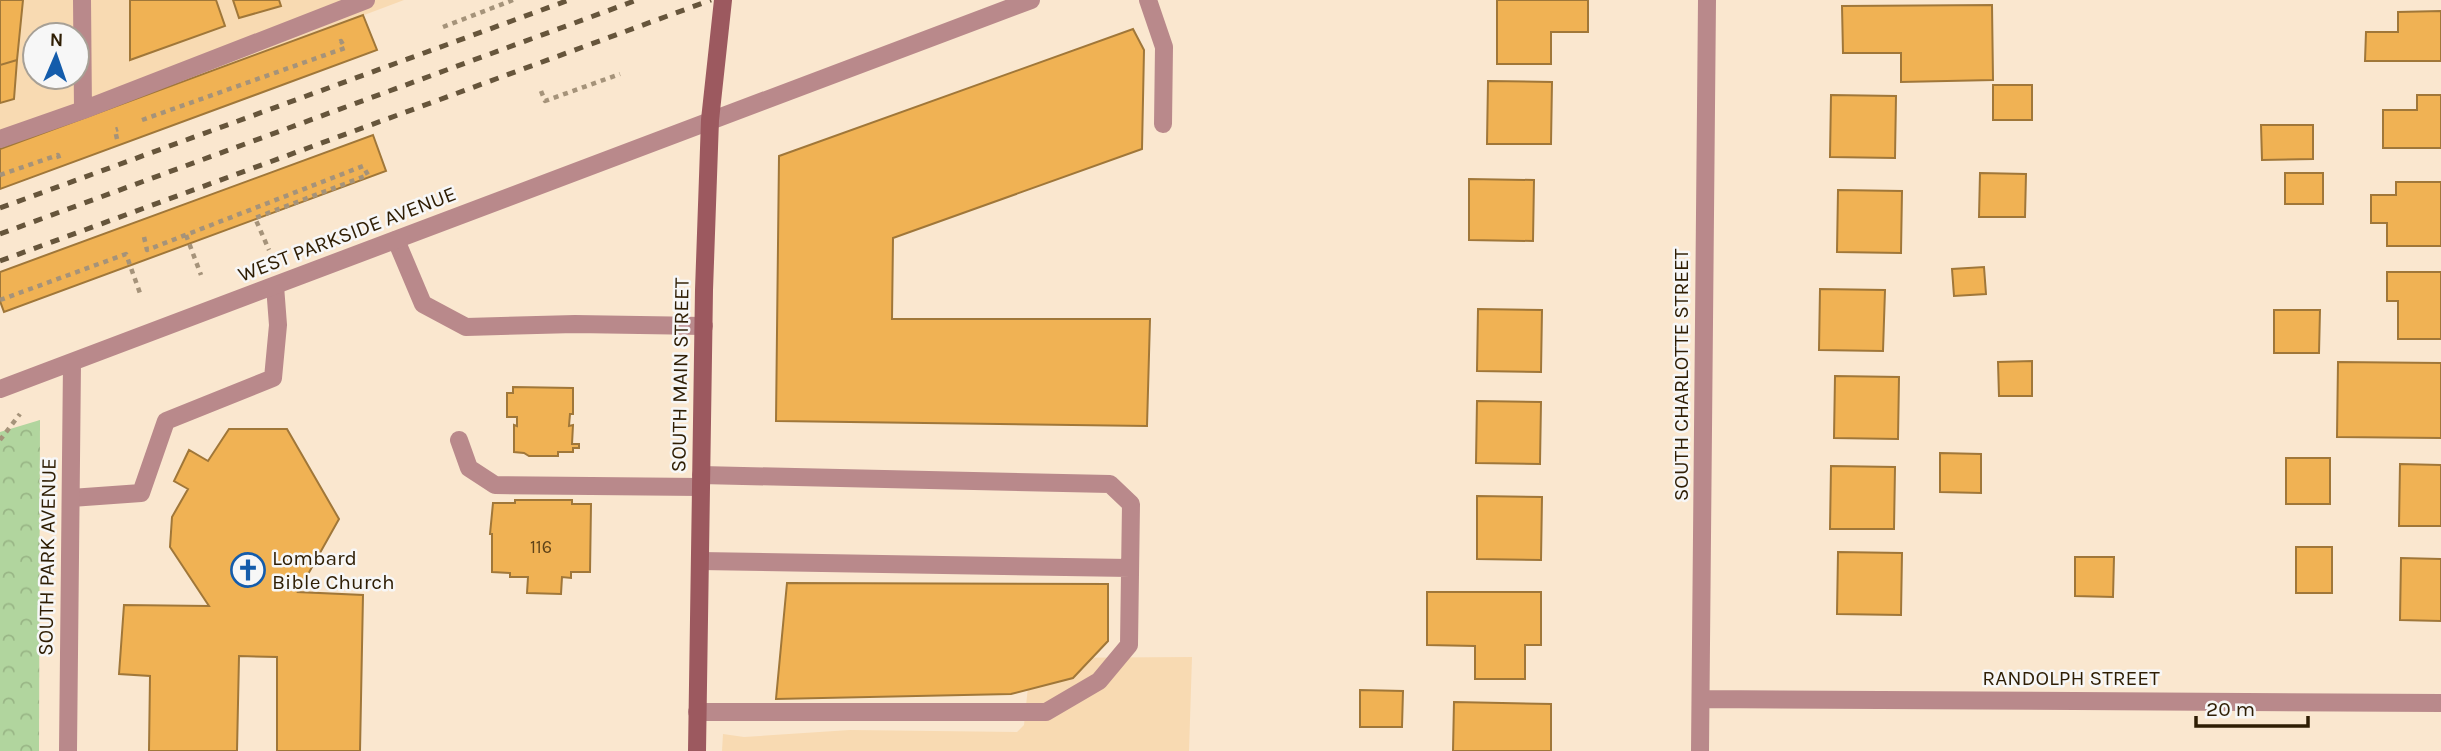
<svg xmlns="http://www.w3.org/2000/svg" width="2441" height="751" viewBox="0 0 2441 751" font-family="Karla,sans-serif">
  <defs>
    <pattern id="forest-crowns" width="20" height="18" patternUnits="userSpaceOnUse" patternTransform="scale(1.75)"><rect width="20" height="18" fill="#b1d59e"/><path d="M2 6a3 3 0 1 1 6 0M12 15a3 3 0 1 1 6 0" fill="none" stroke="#99b686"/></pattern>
  </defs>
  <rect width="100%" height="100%" fill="#fae7cf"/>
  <path fill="#f8dab2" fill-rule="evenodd" d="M0,0H404L0,152ZM35,35H77V77H35Z
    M1192,657L1189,751H722L723,734L744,737L850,730L1017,732L1024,725L1031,658Z"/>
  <path fill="url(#forest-crowns)" d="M40,420L39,751H0V432Z"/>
  <path fill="#f0b254" stroke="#a07739" stroke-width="2" d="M0,0H23L17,60L0,65Z
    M130,0H216L225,26L130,60Z
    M233,0H279L281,6L239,18Z
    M1497,0H1588V32H1551V64H1497Z
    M1992,5L1993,80L1901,82V53H1843L1842,6Z
    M2441,11V61H2365L2366,32H2398V12Z
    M363,15L377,50L0,189V149Z
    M1133,29L1144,50L1142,149L893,238L892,319H1150L1147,426L776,421L779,156Z
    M17,60L14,99L0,103V65Z
    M1488,81L1552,82L1551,144H1487Z
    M1993,85H2032V120H1993Z
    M1831,95L1896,96L1895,158L1830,157Z
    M2417,95H2441V148H2383V110H2417Z
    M2261,125H2313V159L2262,160Z
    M373,135L386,171L4,312L0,301V272Z
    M1980,173L2026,174L2025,217H1979Z
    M2285,173H2323V204H2285Z
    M1469,179L1534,180L1533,241L1469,240Z
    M2396,182H2441V246H2387V223H2371V195H2396Z
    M1838,190L1902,191L1901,253L1837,252Z
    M1984,267L1986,294L1954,296L1952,269Z
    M2387,272H2441V339H2398V301H2387Z
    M1820,289L1885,290L1883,351L1819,350Z
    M1478,309L1542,310L1541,372L1477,371Z
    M2274,310H2320L2319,353H2274Z
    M2032,361V396H1999L1998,362Z
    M2338,362L2441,363V438L2337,437Z
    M1835,376L1899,377L1898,439L1834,438Z
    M513,387L573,388V414H570L569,426L573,425L572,444H579V448H573V452H558V456H529L524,453L514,452V425L517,426V417H507V393H513Z
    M1477,401L1541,402L1540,464L1476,463Z
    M229,429H287L339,519L298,592L363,595L360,751H277V657L239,656L237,751H149L150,676L119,674L124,605L209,606L170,547L172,517L188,489L174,481L189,450L208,461Z
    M1940,453L1981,454V493L1940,492Z
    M2286,458H2330V504H2286Z
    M2400,464L2441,465V526H2399Z
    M1831,466L1895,467L1894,529H1830Z
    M1477,496L1542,497L1541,560L1477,559Z
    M515,500H572V504H591L590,572H571V578L562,577L561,594L527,593L528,577H510V573L492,572V534H490L493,503H515Z
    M2296,547H2332V593H2296Z
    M1838,552L1902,553L1901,615L1837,614Z
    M2075,557H2114L2113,597L2075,596Z
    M2401,558L2441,559V621L2400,620Z
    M787,583L1108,584V641L1073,678L1011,694L776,699Z
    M1427,592H1541V645H1525V679H1475V646L1427,645Z
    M1360,690L1403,691L1402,727H1360Z
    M1454,702L1551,704V751H1453Z"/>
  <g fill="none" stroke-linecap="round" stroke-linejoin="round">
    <path stroke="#a5937a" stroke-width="4.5" stroke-dasharray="5 5" stroke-linecap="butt" d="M443,27L513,0
      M541,91L545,101L620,74
      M142,120L345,48L341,41L339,42
      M117,139L115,130L118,129
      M0,175L58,155L60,161
      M186,235L201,275
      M144,237L147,250L363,166L368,175L255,218L269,250
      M0,300L126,254L141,296
      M0,440L20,414"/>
    <path stroke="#b9898b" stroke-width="18" d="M1148,0L1164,47L1163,124
      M396,240L423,304L466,327L575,324L704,326
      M459,440L469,468L495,485L701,487
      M71,498L141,493L166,421L273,378L278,325L275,286
      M700,561L1130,568
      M697,712H1046L1099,681L1129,645L1131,504L1110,484L701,475"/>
    <path stroke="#b9898b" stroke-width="18" d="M82,0L83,110
      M0,139L83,110L366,0
      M0,389L1031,0
      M1701,699L2441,703
      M68,751L72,363
      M1700,751L1707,0"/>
    <path stroke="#9c595f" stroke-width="18" d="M697,751L704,290L710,120L723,0"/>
    <path stroke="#66553b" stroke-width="5" stroke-dasharray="9 9" stroke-linecap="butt" d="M0,208L569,0
      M0,234L637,0
      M0,261L711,0"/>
  </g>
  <defs>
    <g id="church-ring" transform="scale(1.75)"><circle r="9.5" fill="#f7f7f7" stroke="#145cab" stroke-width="1.5"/><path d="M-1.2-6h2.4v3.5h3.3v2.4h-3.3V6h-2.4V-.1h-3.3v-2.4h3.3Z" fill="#145cab"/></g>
  </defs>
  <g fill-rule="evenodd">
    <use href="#church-ring" x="248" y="570"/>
  </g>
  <g text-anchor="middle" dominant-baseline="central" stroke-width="5" stroke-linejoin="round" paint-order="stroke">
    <g font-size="18" fill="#5f4318">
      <text x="541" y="547">116</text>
    </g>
    <g font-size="21" fill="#2f1e04" stroke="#f7f7f7">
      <text transform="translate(347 234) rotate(-21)">WEST PARKSIDE AVENUE</text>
      <text transform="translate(680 375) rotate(-89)">SOUTH MAIN STREET</text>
      <text transform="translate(1681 375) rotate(-90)">SOUTH CHARLOTTE STREET</text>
      <text transform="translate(47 557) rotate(-89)">SOUTH PARK AVENUE</text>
      <text x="2071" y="678">RANDOLPH STREET</text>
    </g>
    <g font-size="21" fill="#2f1e04" stroke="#f7f7f7" text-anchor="start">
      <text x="272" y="558">Lombard<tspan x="272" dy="24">Bible Church</tspan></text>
    </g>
  </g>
  <g transform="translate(56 56) rotate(2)"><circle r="33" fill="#f7f7f7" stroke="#a7a096" stroke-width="2"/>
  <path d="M0-5L12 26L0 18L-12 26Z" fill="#145cab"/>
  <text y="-10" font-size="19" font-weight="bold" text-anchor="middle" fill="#2f1e04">N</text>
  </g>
  <path d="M2196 716v10h112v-10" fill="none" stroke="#2f1e04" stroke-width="3.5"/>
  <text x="2206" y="716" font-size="21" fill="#2f1e04" stroke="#f7f7f7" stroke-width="5" paint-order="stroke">20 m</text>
</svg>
